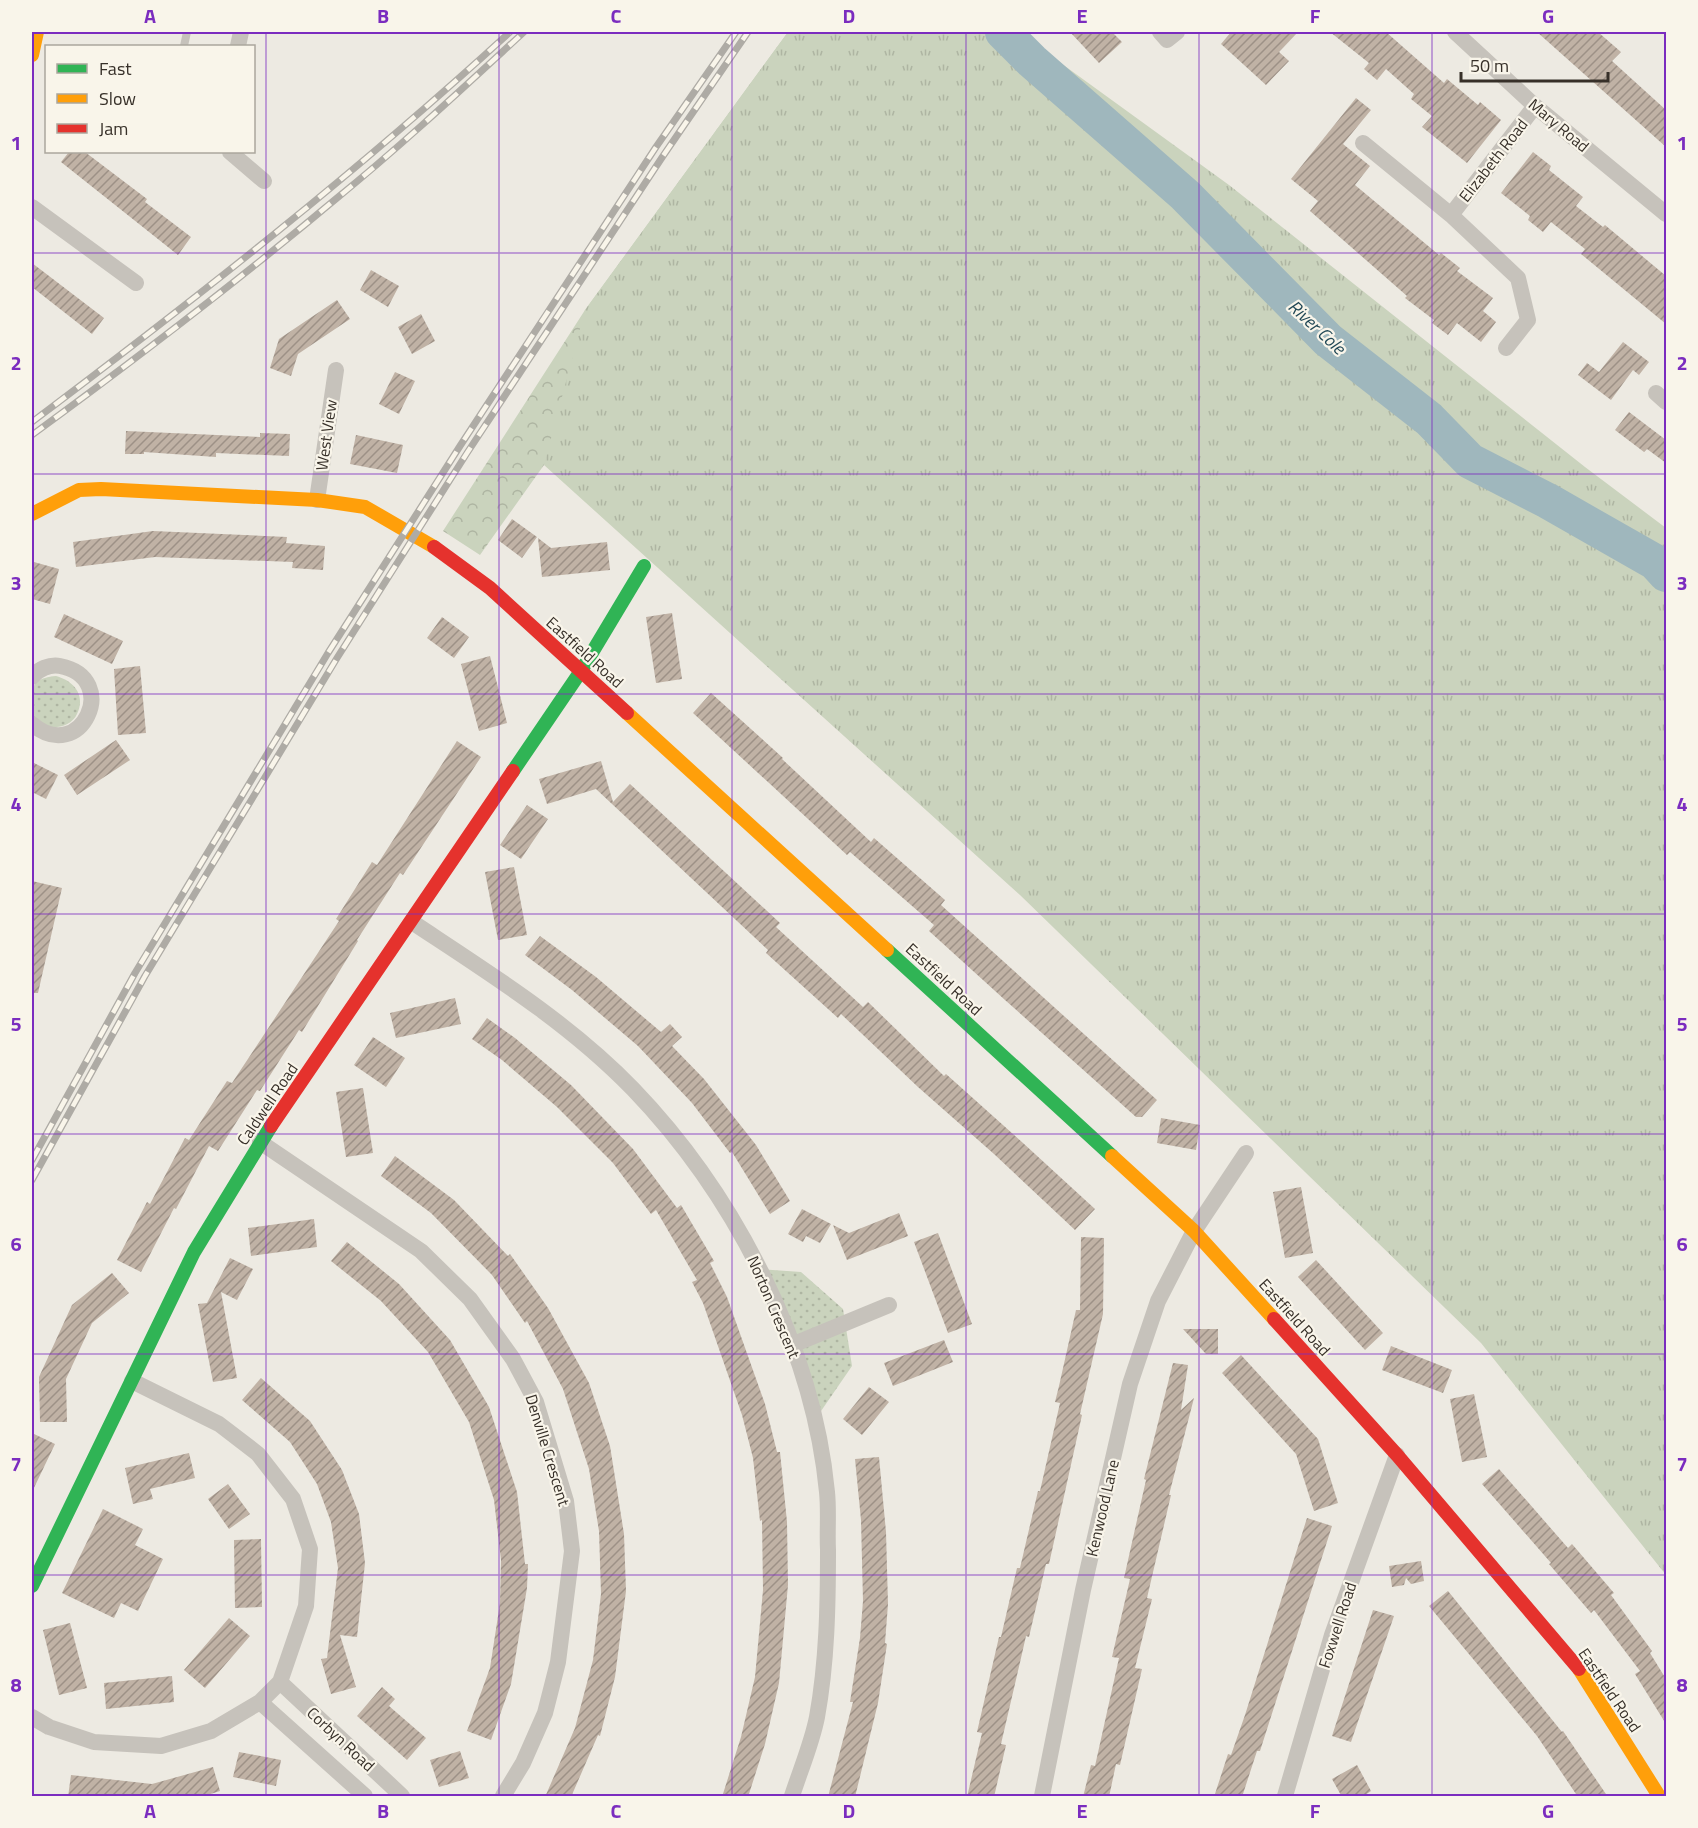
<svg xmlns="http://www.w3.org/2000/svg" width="1698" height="1828" viewBox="0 0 1698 1828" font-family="'Titillium Web',sans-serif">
  <defs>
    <pattern id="grass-dots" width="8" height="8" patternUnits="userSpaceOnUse" patternTransform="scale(1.5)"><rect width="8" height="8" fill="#cad3bd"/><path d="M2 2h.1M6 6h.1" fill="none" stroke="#aeb5a2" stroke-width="1.8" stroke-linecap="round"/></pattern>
    <pattern id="forest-crowns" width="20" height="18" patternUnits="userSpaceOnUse" patternTransform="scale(1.5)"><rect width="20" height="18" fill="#cad3bd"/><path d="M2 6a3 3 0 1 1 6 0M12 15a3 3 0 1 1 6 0" fill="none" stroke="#aeb5a2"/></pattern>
    <pattern id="park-tufts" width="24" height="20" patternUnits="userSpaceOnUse" patternTransform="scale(1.5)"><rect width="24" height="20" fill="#cad3bd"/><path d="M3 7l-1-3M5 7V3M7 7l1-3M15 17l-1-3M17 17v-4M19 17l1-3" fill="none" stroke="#aeb5a2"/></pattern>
    <pattern id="building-hatch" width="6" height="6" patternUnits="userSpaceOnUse" patternTransform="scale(1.5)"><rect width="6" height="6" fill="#c0b2a5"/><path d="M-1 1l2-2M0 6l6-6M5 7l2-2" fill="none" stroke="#9d9186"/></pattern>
  </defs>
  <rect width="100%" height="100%" fill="#edeae2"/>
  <path fill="url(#grass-dots)" d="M56,676C74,681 86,695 77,714C69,732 37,731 32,715C30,712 32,705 32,701C31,682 38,678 56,676Z
    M760,1269L801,1272L843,1309L852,1366L819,1414Z"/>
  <path fill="url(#forest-crowns)" d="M788,32L588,415L544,465L480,555L443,531L585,310Z"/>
  <path fill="url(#park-tufts)" d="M788,32H1028L1040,48L1229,185L1585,467L1666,528V1575L1481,1343L1020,895L544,465L585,310Z"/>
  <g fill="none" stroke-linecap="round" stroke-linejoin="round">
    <path stroke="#9fb7bd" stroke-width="36" d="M1003,32L1032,61L1185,195L1328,340L1429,419L1470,461L1548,501L1655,562L1666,574"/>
  </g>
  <path fill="url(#building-hatch)" d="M1070,32H1112L1122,42L1099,63Z
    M1231,32H1298L1279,52L1289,61L1266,85L1221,44Z
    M1330,32H1386L1444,83L1447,79L1478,105L1480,102L1501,120L1467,163L1422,127L1432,116L1411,99L1414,94L1386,69L1377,80L1364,69L1369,63Z
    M1537,32H1598L1621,52L1612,61L1666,110V147Z
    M1356,98L1371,110L1343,144L1370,166L1355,185L1439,255L1441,253L1460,268L1457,271L1493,298L1483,311L1496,322L1481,342L1457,323L1448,335L1432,323L1434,320L1405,298L1407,296L1310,211L1318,201L1291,179Z
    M69,152H85L147,199L145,202L191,237L178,255L61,162Z
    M1533,152L1551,166L1549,170L1583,197L1576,206L1603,227L1605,225L1666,276V324L1581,254L1585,249L1551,222L1543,232L1528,220L1530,216L1501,193Z
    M32,263L104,318L92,334L32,287Z
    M371,270L399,286L388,307L360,290Z
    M337,300L350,319L298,354L291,376L270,368L279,339Z
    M421,314L435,341L412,354L398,327Z
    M1623,342L1649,362L1639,375L1633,370L1611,400L1578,375L1587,363L1599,372Z
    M395,372L415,381L399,414L379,404Z
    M1629,412L1666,440V463L1647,449L1644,452L1615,430Z
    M126,431L260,437V433L290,434L289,456L216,453V457L144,452V454H125Z
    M356,435L403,445L397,473L350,464Z
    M512,519L537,537L522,558L498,540Z
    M153,531L287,537L286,543L325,546L323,570L292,568L293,562L155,557L76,567L73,542Z
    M538,538L551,548L607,542L610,570L542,577Z
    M34,562L59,569L50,604L32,599V572Z
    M672,613L682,679L656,683L646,617Z
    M64,614L123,641L112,664L54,637Z
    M442,617L469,637L454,658L427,638Z
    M490,656L507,723L479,731L461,664Z
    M140,666L146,733L118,735L114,669Z
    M711,693L783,758L782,759L871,842L874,838L945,900L941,905L1157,1100L1142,1117H1136L1005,1000L929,931L934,925L850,852L847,855L693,713Z
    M116,740L130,760L77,795L64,775Z
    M457,741L481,757L403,875L400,873L357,940L358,941L302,1032L299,1030L260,1091L257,1090L218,1151L209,1146L176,1209L174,1208L141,1272L117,1260L147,1202L150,1204L185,1138L189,1140L227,1081L232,1083L339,921L336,919L372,862L377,865Z
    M601,761L613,802L630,784L780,923L776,927L863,1007L868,1002L944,1076L946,1074L1023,1143L1095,1209L1075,1230L994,1154L918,1087L841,1014L838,1018L766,953L768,950L596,789L547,804L539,779Z
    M32,762L58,775L46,799L32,792Z
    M527,805L548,819L521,859L500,845Z
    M514,867L527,935L498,940L485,872Z
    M32,881L62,888L38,993H32Z
    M540,936L596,977L661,1032L670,1024L682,1037L672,1046L704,1079L756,1145L790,1201L770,1214L732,1152L730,1153L692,1103L638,1046L572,990L525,955Z
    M455,998L461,1024L396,1038L390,1013Z
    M487,1018L515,1038L571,1085L633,1149L677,1208L681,1205L714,1261L710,1263L727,1297L765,1404L777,1452H780L787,1522L788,1585L779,1683L765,1744L748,1797H722L741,1737L755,1677L763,1590L762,1520L760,1521L753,1458L742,1415L703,1303L692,1282L697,1280L656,1210L651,1214L613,1163L557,1107L502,1060L472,1039Z
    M373,1037L405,1058L386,1087L354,1065Z
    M363,1088L373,1153L346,1157L336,1092Z
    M1161,1118L1200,1125L1196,1150L1157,1143Z
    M395,1156L454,1200L508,1256L510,1254L548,1308L589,1383L610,1446L624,1534L626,1591L615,1677L600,1736L598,1735L571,1797H545L575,1728L593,1660L601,1594L599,1531L589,1469L563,1389L527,1321L525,1323L492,1275L431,1213L381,1176Z
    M1301,1187L1313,1253L1285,1258L1273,1192Z
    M802,1209L831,1224L820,1243L806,1236L803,1242L788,1234Z
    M899,1213L908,1236L847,1260L833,1225L849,1233Z
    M314,1219L317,1247L251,1256L248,1228Z
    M938,1233L972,1324L948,1333L914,1242Z
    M1081,1237L1104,1238L1103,1314L1080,1414L1082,1415L1049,1564H1046L1029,1637L1026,1636L1021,1658L1001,1744L1006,1745L994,1797H967L982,1733L977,1732L999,1637H1001L1017,1568H1020L1038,1491H1040L1060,1403L1055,1402L1059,1386L1076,1310H1080Z
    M347,1242L399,1284L450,1340L489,1407L517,1492L525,1564H528L527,1588L511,1684L491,1740L467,1731L490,1668L500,1603L501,1560L494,1500L469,1422L428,1352L381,1301L331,1261Z
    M230,1258L253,1269L237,1300L221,1292L237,1378L213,1382L198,1304L207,1303Z
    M1316,1260L1383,1333L1365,1350L1298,1277Z
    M112,1273L129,1293L92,1323L66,1379L67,1422H40L39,1377L72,1305Z
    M1183,1329H1218V1354H1206Z
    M944,1340L953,1362L893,1386L884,1363Z
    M1391,1346L1452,1370L1443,1393L1382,1370Z
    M1241,1355L1318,1439L1338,1503L1314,1511L1296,1454L1222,1373Z
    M1173,1363L1188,1365L1181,1410L1194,1398L1169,1495H1171L1147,1598L1152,1599L1135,1668L1142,1669L1120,1765L1116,1764L1109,1797H1083L1091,1765L1095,1766L1119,1658L1112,1657L1130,1579L1124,1578L1146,1480L1144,1479Z
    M261,1378L310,1421L342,1470L359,1514L365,1563L357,1637L340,1635L356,1687L331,1694L321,1659L327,1658L338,1568L331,1522L317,1484L290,1442L242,1400Z
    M869,1387L889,1402L862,1435L843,1419Z
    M1474,1394L1487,1457L1462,1462L1450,1399Z
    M32,1433L55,1444L32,1492Z
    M189,1453L195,1478L150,1489L153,1499L133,1504L125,1468Z
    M879,1457L886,1532L888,1604L885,1643L887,1644L878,1703L855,1797H828L853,1702H850L860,1638L863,1601L861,1520L855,1459Z
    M1499,1469L1568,1548L1572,1544L1614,1593L1611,1595L1652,1651L1650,1653L1666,1679V1724L1635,1674L1640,1671L1594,1610L1591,1613L1549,1564L1551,1563L1482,1484Z
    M228,1484L250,1514L229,1529L208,1499Z
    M103,1509L143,1529L135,1545L163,1559L138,1611L121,1603L114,1618L62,1593Z
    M1307,1518L1332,1526L1260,1751H1257L1242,1797H1214L1228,1754L1231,1755L1245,1715Z
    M261,1539L262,1607L235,1608L234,1540Z
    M1421,1561L1424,1581L1411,1584L1406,1578L1404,1585L1392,1587L1389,1566Z
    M1448,1591L1562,1732L1563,1731L1608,1797H1578L1537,1736L1429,1606Z
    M1373,1610L1394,1616L1351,1742L1332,1736Z
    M229,1618L250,1636L205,1688L184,1670Z
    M70,1623L87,1688L59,1695L43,1630Z
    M172,1676L174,1702L106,1709L104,1683Z
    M382,1687L395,1699L389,1706L426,1738L407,1760L357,1716Z
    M460,1751L469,1778L439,1787L430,1760Z
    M239,1752L281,1760L276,1786L233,1777Z
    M1357,1765L1371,1791L1362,1797H1342L1332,1779Z
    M213,1767L220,1791L201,1797H68L71,1775L152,1784Z"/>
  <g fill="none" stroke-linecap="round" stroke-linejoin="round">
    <path stroke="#c6c2bb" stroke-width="8" d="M184,46L187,32"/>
    <path stroke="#c6c2bb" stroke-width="16" d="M1160,32L1167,40L1177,32
      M1455,32L1535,106L1666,214
      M238,46L241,32
      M1363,143L1451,215L1518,278L1528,320L1506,348
      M230,152L264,181
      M32,207L136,283
      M1451,215L1535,106
      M1656,393L1666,402
      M317,500L336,370
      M32,677C38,669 50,664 60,666C122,678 81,766 32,724
      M412,922C489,973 568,1022 633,1089C734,1194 813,1346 827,1492C829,1511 827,1531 828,1550C828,1605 827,1662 817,1717C812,1743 800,1771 792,1796
      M260,1142L421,1251L470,1299L513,1359L536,1402L566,1501L572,1551L558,1662L545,1713L523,1763L503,1796
      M792,1345L889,1305
      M280,1682L402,1796
      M260,1702L365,1796
      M32,1717L49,1727L94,1742L161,1746L211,1731L260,1702L280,1682L306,1606L310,1549L293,1499L258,1454L219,1424L132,1381
      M1042,1796L1083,1590L1130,1384L1158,1301L1194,1231L1246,1153
      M1285,1796L1332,1635L1397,1455"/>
    <path stroke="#30b455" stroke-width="14" d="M513,771L581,671L644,566
      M887,950L1112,1156
      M32,1586L194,1252L271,1126"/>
    <path stroke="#ff9f0a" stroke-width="14" d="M32,55L37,32
      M32,514L79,490L101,489L317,500L365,507L434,547
      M627,713L887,950
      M1112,1156L1194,1231L1274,1319
      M1579,1669L1659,1796"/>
    <path stroke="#e5322d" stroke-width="14" d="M434,547L490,588L627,713
      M271,1126L513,771
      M1274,1319L1397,1455L1579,1669"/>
    <g stroke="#aeaba5" stroke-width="7">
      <path id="rail" d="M32,422C197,298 357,172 510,32
        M32,435C136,359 238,281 337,198C402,145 463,88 524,32
        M32,1160L135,973L328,653L460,446L656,147L736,32
        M32,1180L145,976L337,658L467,453L663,156L748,32"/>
    </g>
    <use href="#rail" stroke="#f9f5ea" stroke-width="4.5" stroke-dasharray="14" stroke-linecap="butt"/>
  </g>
  <path fill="none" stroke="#7b2cbf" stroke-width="1.5" stroke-opacity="0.55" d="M266,32V1796M499,32V1796M732,32V1796M966,32V1796M1199,32V1796M1432,32V1796M32,253H1666M32,474H1666M32,694H1666M32,914H1666M32,1134H1666M32,1354H1666M32,1575H1666"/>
  <g text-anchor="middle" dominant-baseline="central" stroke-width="4.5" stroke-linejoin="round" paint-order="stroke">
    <g font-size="16" fill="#373029" stroke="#f9f5ea">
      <text transform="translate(1559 125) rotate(40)">Mary Road</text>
      <text transform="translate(1493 160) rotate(-52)">Elizabeth Road</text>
      <text transform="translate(326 435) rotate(-82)">West View</text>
      <text transform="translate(585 652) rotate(42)">Eastfield Road</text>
      <text transform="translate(944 979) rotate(43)">Eastfield Road</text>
      <text transform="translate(267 1104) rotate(-56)">Caldwell Road</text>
      <text transform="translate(774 1307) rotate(67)">Norton Crescent</text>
      <text transform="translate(1295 1317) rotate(48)">Eastfield Road</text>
      <text transform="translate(548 1450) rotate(73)">Denville Crescent</text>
      <text transform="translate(1102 1508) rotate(-77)">Kenwood Lane</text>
      <text transform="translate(1337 1625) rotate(-72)">Foxwell Road</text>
      <text transform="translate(1610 1690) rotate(56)">Eastfield Road</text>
      <text transform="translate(341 1739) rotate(43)">Corbyn Road</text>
    </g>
    <g font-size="18" font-style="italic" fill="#214856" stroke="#f9f5ea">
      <text transform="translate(1317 327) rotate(43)">River Cole</text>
    </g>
  </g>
  <rect width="1698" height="1828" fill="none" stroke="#f9f5ea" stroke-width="66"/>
  <rect x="45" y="45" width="210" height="108" fill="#f9f5ea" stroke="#aba69d" stroke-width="1.5"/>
  <rect x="57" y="64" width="30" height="9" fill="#30b455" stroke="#aba69d" stroke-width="1.5"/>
  <text x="99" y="75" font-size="18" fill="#373029">Fast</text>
  <rect x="57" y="94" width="30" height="9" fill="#ff9f0a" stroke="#aba69d" stroke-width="1.5"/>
  <text x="99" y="105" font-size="18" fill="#373029">Slow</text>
  <rect x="57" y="124" width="30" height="9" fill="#e5322d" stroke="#aba69d" stroke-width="1.5"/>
  <text x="99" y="135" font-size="18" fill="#373029">Jam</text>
  <path d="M1461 72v9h147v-9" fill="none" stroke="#373029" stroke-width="3"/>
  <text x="1470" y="72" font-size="18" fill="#373029" stroke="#f9f5ea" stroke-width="4.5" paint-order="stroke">50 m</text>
  <rect x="33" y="33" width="1632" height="1762" fill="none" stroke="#7b2cbf" stroke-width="2"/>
  <g font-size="20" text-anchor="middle" font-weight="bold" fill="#7b2cbf">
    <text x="150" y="23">A</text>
    <text x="383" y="23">B</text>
    <text x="616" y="23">C</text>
    <text x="849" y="23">D</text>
    <text x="1082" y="23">E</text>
    <text x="1315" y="23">F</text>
    <text x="1548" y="23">G</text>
    <text x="16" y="150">1</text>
    <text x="1682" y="150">1</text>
    <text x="16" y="370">2</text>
    <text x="1682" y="370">2</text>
    <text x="16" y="590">3</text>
    <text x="1682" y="590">3</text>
    <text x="16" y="811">4</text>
    <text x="1682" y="811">4</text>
    <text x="16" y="1031">5</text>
    <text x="1682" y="1031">5</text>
    <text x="16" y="1251">6</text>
    <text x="1682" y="1251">6</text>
    <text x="16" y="1471">7</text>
    <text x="1682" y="1471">7</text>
    <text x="16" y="1692">8</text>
    <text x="1682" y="1692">8</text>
    <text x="150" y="1818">A</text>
    <text x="383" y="1818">B</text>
    <text x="616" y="1818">C</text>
    <text x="849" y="1818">D</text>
    <text x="1082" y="1818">E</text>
    <text x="1315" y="1818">F</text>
    <text x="1548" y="1818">G</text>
  </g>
</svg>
